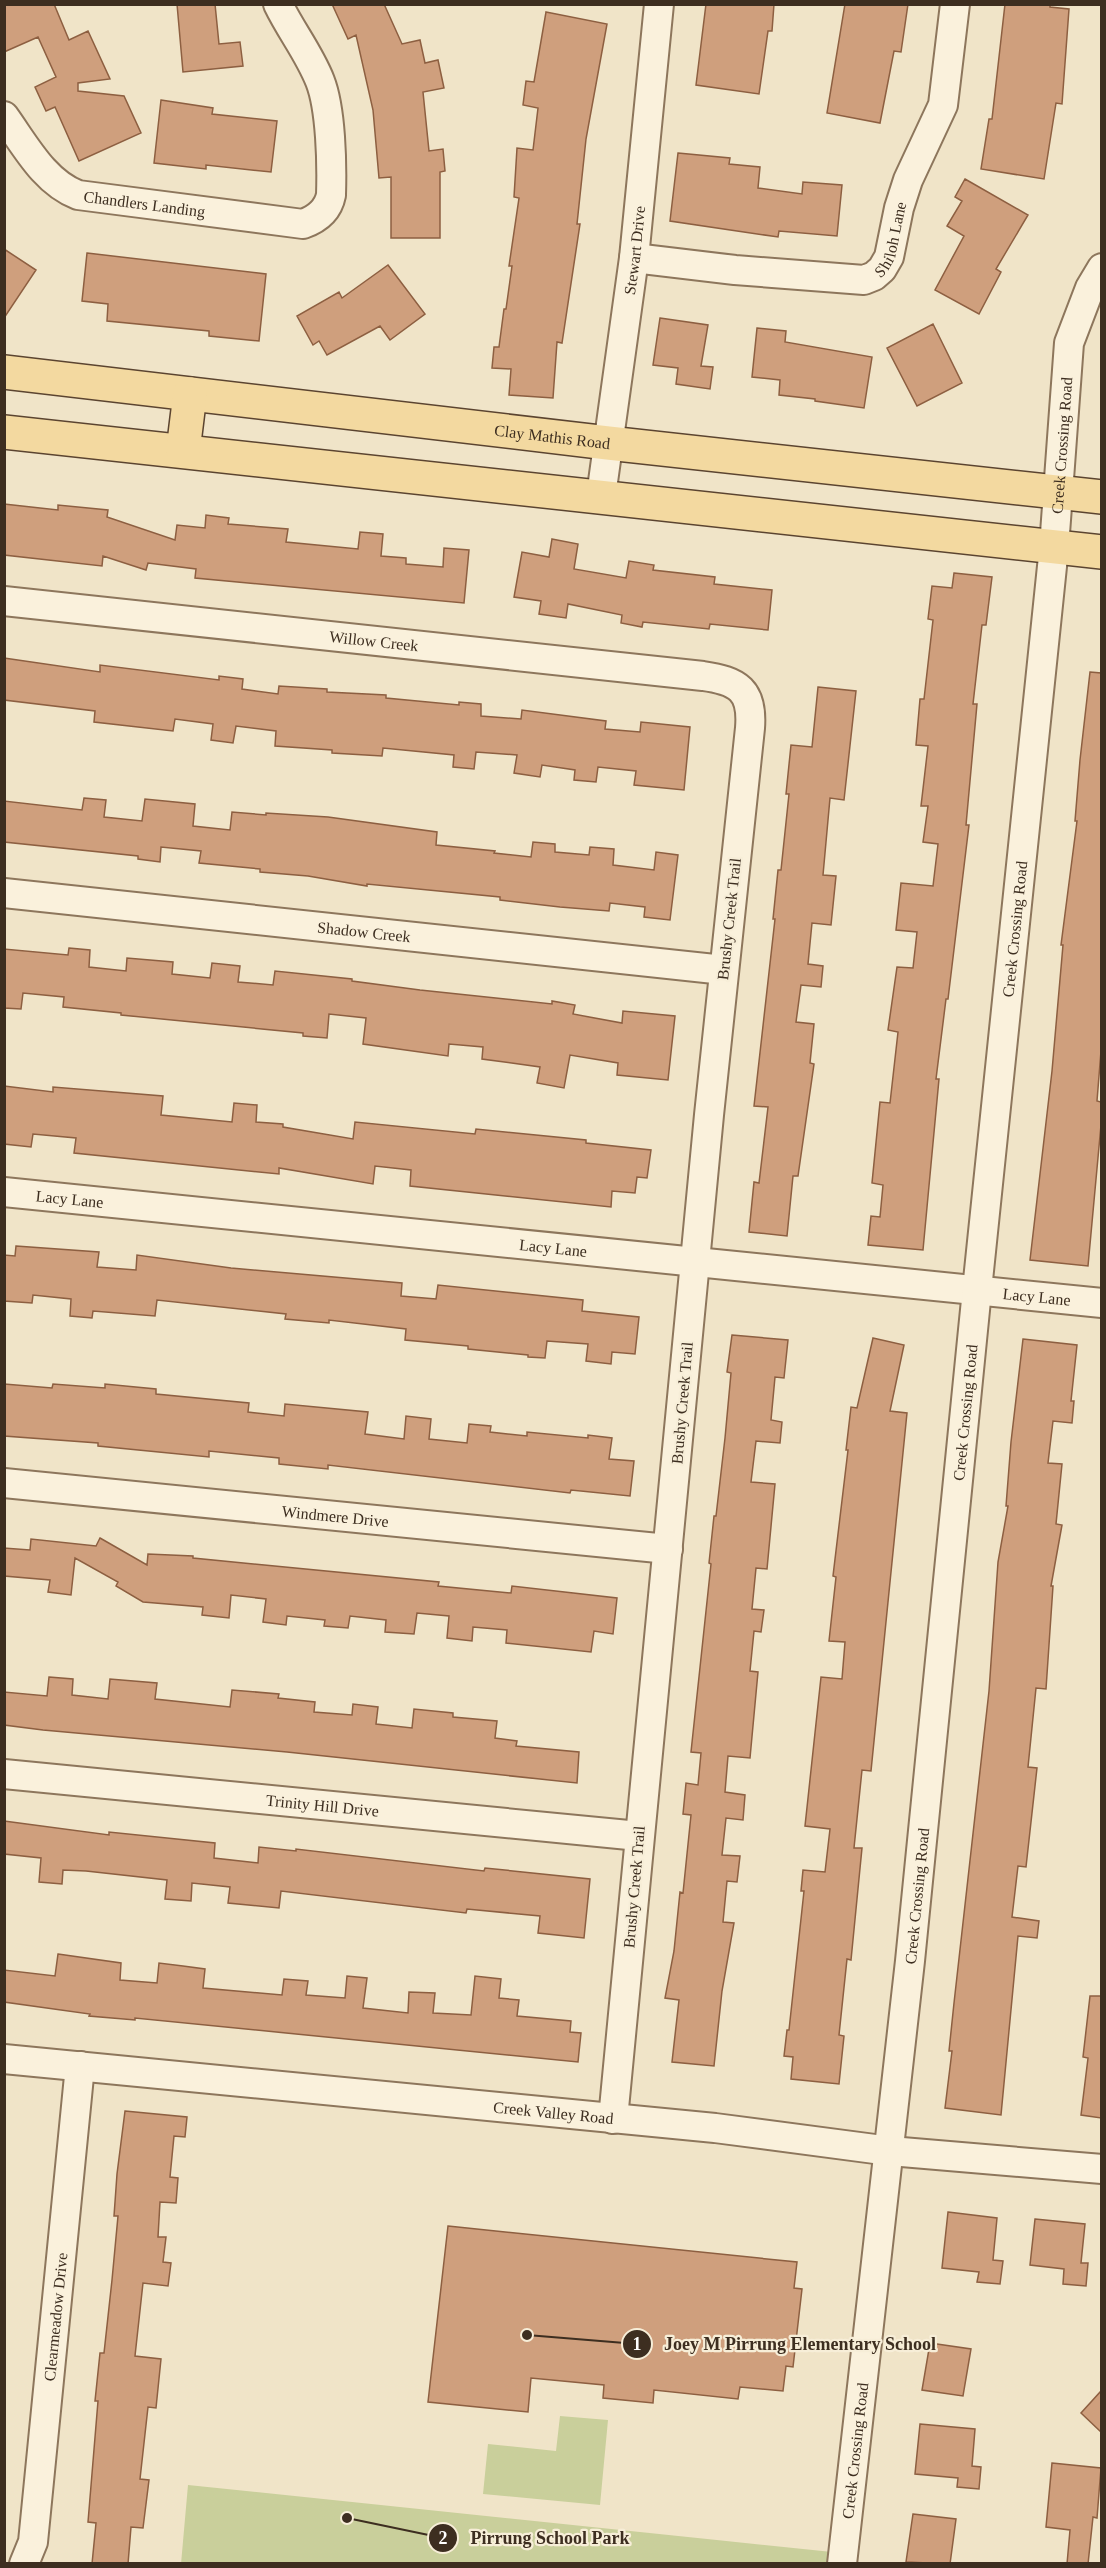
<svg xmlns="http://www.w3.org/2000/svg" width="1106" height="2568" viewBox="0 0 1106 2568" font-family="Georgia,serif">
  <rect width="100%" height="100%" fill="#f0e4c8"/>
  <path fill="#c9cf9b" d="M560,2416L608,2420L600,2505L483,2494L488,2444L556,2451Z
    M188,2485L832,2552L830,2564H181Z"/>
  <path fill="#cf9f7d" stroke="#8d5f41" stroke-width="1.5" d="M4,4H54L69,40L88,31L110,79L78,83V91L124,96L141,133L79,161L55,107L46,111L35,87L56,77L38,37L4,52Z
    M177,4H215L219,44L240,42L243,66L183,72Z
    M332,4H384L402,44L420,40L425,63L438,60L444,88L423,92L429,151L443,149L445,171L440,172V238H391V177L379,178L373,110L356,35L348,39Z
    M706,4H774L772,31H768L759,94L696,85Z
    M845,4H908L901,52L894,51L880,123L827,113Z
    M1005,4H1050V7L1069,9L1062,104L1056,103L1044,179L981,169L989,119H992Z
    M546,12L607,24L586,139L577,224H580L562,343L557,342L553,398L509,395L511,369L492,368L494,347H499L504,309H506L512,266H509L519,198L514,197L517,148L533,150L538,108L523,105L526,81L534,82Z
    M161,100L213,108L212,114L277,121L271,172L206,165V169L154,163Z
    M678,153L730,158L729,164L760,167L758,188L802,194L803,182L842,185L837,236L779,231L778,237L670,221Z
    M965,179L1028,215L996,269L1001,272L979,314L935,290L964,236L947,226L962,201L955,197Z
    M4,249L36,270L4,318Z
    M87,253L266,274L259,341L209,336V331L107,321L108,304L82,301Z
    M388,265L425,314L390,340L380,326L327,355L319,341L313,345L297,316L339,292L342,298Z
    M660,318L708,325L701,366L713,367L710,389L676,384L678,368L653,365Z
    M933,324L962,383L917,406L887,348Z
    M757,328L786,331L785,342L872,357L864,408L815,401V399L779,395L780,380L752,377Z
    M4,504L58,510V505L108,510L107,517L175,540L177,525L205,528L206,515L229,518L228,524L288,529L286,542L358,549L360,532L383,534L381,556L406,558V564L443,567L444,548L469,550L464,603L195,578L196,569L148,563L146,570L103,556L102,566L4,555Z
    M552,539L578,544L574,569L626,578L629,561L654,565L653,570L715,577L714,584L772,590L768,630L710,624L709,629L643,622L642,627L621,623L622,615L568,604L566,618L539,614L541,601L514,597L522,552L549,557Z
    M954,573L992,577L986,625H982L973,704H977L966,825H969L948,999H946L936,1079H939L923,1250L868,1245L871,1216L880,1217L883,1185L872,1183L880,1102L890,1103L898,1032L888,1030L897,967L913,968L917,932L896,930L901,883L933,886L938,844L923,842L928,806H921L928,746L916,745L920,699H924L933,620L928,619L932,586L952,588Z
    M4,658L100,672V665L219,680V676L243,679L242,689L278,694L279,686L327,689V692L386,695V698L459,705V702L481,704V716L521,719L522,710L606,721L605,729L640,732L641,722L690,727L684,790L634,785L636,771L598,767L596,782L574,780L575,770L542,765L540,777L514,773L517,755L476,752L474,769L453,767L454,755L383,748L382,756L332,753V750L275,746L276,731L236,726L233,743L211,740L213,724L175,719L173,731L94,722L95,711L4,700Z
    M1090,672L1101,673V1051L1097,1101L1101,1102V1125L1088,1266L1030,1260L1052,1071L1063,945H1061L1077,821H1075L1080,760Z
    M818,687L856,691L844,800L830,798L823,875L836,876L831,925L812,923L808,964L823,966L821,987L801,985L796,1022L814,1024L810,1063L814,1064L798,1176H793L787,1236L749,1232L754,1182L759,1183L768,1107L754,1106L775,919H773L778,870H781L789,794H786L791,745L812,747Z
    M84,798L106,800L104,817L142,821L145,799L195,804L193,826L230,830L232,812L266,815V813L328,817L437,832L436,845L495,851L494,853L531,857L533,842L555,844V852L589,855L590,847L614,849L613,865L654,870L656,852L678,855L670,920L644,917L645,907L610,903L609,911L560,907L500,900V897L367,884V886L308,876L260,872V869L199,863L201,851L161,847L160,862L138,859V856L4,842V801L82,810Z
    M69,948L90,950L89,967L126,971L127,958L173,962L172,974L210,978L212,963L240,966L238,982L273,985L275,971L352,979V981L420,990L552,1004V1001L575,1005L573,1014L622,1023L623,1011L675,1016L668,1080L617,1075L618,1063L570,1055L564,1088L537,1083L540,1067L482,1059L483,1047L449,1044L448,1056L363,1044L366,1018L329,1014L327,1038L303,1036V1033L121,1015V1013L63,1007L64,997L23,993L21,1009L4,1008V949L68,955Z
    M4,1086L53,1092V1087L163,1096L161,1115L232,1122L234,1103L257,1105L256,1122L283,1124V1127L353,1139L355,1122L475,1134L476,1129L586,1140V1143L651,1150L647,1178L637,1177L635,1193L612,1191L611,1207L410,1186L411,1170L375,1166L373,1184L279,1168V1174L74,1153L76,1138L33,1134L31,1147L4,1144Z
    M16,1246L99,1252L97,1267L136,1270L137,1255L231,1268L402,1283L401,1296L436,1299L438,1285L583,1300L582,1311L639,1317L635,1354L612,1352L611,1364L586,1361L588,1344L547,1341L545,1358L528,1357V1355L468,1349V1346L405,1340L406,1329L329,1320V1323L285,1319L286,1314L157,1300L155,1316L93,1311L92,1318L70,1316L71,1299L33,1295L32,1303L4,1301V1255L15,1256Z
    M732,1335L788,1340L784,1378L775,1377L771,1420L782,1422L780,1443L756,1441L751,1482L775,1484L767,1569L756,1568L752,1609L764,1610L761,1632L754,1631L750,1671L758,1672L750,1758L728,1756L725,1792L745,1795L743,1820L726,1818L722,1855L740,1856L737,1882L727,1881L723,1922L734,1923L722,1991L714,2066L672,2062L679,2000L665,1998L674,1951L680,1892L683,1893L691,1815L683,1814L686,1783L698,1785L701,1753L691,1752L711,1564L709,1563L714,1516H716L725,1438L731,1373L727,1372Z
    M873,1338L904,1345L890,1411L907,1413L871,1771L862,1770L854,1848H862L851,1960L847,1959L839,2035L844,2036L839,2084L791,2079L793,2057L784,2056L787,2030H789L804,1891H801L803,1870L825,1872L830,1829L805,1826L821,1677L842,1679L845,1642L829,1641L836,1577L833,1576L848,1450H846L851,1407L857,1408Z
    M1023,1339L1077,1345L1071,1401H1074L1072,1423L1053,1421L1048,1463L1062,1464L1056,1524L1062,1525L1051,1586H1053L1046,1689L1036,1688L1028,1767L1037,1768L1026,1867L1018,1866L1012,1917L1039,1921L1037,1938L1018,1936L1001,2115L945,2108L952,2051H949L954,2003L989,1691L998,1562L1008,1506H1006L1011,1442Z
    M4,1384L52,1388L53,1384L105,1388V1384L156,1389V1394L249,1403L248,1412L284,1416L285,1404L368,1412L365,1434L404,1439L406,1416L431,1419L429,1439L467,1443L469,1424L491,1426L490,1432L527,1436V1432L588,1438V1435L612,1438L609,1459L634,1461L630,1496L571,1490L570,1493L328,1465V1469L279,1464V1458L209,1451V1457L98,1446V1443L4,1436Z
    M100,1538L147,1565L148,1554L193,1556V1558L439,1582L438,1586L511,1593L512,1586L617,1598L613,1634L594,1631L591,1652L506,1643L507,1630L473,1627L472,1641L447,1638L449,1616L417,1613L414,1634L385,1632L386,1620L350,1616L348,1628L324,1626L325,1620L287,1616L286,1625L263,1622L266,1599L231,1595L229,1618L202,1615L203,1607L143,1602L116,1586L118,1582L75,1558L71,1595L48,1592L50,1580L4,1576V1548L30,1550L31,1539L96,1546Z
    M49,1677L73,1679L72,1695L108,1699L110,1679L157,1683L155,1699L230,1707L232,1690L279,1694L278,1698L315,1702L314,1712L352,1715L353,1704L378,1707L376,1724L412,1728L414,1709L453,1713V1717L497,1721L495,1738L517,1741L516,1746L579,1752L577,1783L287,1752L43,1730L4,1725V1692L47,1696Z
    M4,1821L109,1835V1832L215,1843L214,1858L258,1863L259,1847L296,1851V1849L484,1871L485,1868L590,1879L584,1938L538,1933L540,1916L467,1909L466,1913L281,1891L279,1908L228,1903L230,1887L192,1883L191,1901L165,1899L167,1880L86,1871L63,1870L62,1884L39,1882L41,1858L4,1854Z
    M58,1954L121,1963L120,1980L157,1983L159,1963L183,1966L205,1969L203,1988L282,1995L284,1979L308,1981L306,1995L345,1998L347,1976L367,1978L363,2008L408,2013L409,1992L435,1993L433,2013L471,2015L475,1976L501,1979L499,1998L519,2000L517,2016L571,2021L570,2032L581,2033L578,2062L135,2018V2020L89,2016L90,2014L4,2002V1970L55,1976Z
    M1090,1996H1101V2118L1081,2115L1088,2058L1083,2057Z
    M125,2111L187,2117L185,2137L174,2136L170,2177L178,2178L176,2203L160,2202L158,2237H166L163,2262L171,2263L168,2286L143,2283L135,2356L161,2359L156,2408L148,2407L140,2479L149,2480L143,2528L131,2527L128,2564H92L96,2523L88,2522L98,2401H95L100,2353H104L112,2280L118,2216H114L117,2174Z
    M948,2212L997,2218L993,2260L1003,2261L1000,2284L977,2282L979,2272L942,2268Z
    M1035,2219L1085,2224L1081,2263H1088L1086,2286L1063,2284L1064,2269L1030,2265Z
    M448,2226L797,2262L794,2288L802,2289L793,2367L786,2366L783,2391L740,2387L738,2399L654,2390L653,2403L603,2398L604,2385L531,2378L528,2412L428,2402Z
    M930,2343L971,2349L963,2396L922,2390Z
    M1101,2391V2432L1081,2413Z
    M920,2424L975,2429L972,2466L981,2467L979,2489L957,2487L958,2478L915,2474Z
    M1052,2463L1101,2468L1097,2518L1093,2517L1088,2564H1067L1070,2530L1046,2527Z
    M913,2514L956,2519L950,2564L906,2562Z"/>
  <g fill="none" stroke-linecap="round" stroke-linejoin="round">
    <g stroke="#8d765c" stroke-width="32">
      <g id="minor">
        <path id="s1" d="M4,116C25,145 44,182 78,195L303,224C317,219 328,210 331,195C332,164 331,109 320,81C309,53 291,31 278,4"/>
        <path id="s2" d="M634,258L735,270L864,280L874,276L882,269L889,257L899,208L908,180L943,105L955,4"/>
        <path id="s3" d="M601,496L634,258L659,4"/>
        <path id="s4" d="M4,601L703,676C738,681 753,690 750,728L709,1115L613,2119"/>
        <path id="s5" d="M4,893L724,970"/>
        <path id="s6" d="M4,1192L1102,1303"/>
        <path id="s7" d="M4,1483L668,1549"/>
        <path id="s8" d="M4,1774L639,1836"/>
        <path id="s9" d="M4,2059L715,2128L890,2151L1102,2169"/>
        <path id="s10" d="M24,2564L33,2542L80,2066"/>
        <path id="s11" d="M842,2564L910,1961L977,1290L1054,547L1069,343L1090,288L1102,268"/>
      </g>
    </g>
    <g stroke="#5b4430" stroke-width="36">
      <g id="major">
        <path id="s12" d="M4,372L608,443L1102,497"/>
        <path d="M4,432L1102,552"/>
        <path d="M183,451L190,394"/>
      </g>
    </g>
    <use href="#minor" stroke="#faf1dc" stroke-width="28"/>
    <use href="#major" stroke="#f3d9a0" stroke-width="33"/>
  </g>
  <g text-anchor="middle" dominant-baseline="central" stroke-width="4.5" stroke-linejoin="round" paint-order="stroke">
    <g font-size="16" fill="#3d2e20" stroke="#f7eed8">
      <text stroke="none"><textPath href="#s1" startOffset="177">Chandlers Landing</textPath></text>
      <text stroke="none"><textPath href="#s2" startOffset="284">Shiloh Lane</textPath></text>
      <text stroke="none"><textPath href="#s3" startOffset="248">Stewart Drive</textPath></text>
      <text stroke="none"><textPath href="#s12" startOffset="552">Clay Mathis Road</textPath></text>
      <text stroke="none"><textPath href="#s11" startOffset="2130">Creek Crossing Road</textPath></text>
      <text stroke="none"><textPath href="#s4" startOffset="372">Willow Creek</textPath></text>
      <text transform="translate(729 919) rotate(-84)">Brushy Creek Trail</text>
      <text stroke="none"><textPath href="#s11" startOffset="1644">Creek Crossing Road</textPath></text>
      <text stroke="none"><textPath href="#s5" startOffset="362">Shadow Creek</textPath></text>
      <text stroke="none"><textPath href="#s6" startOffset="66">Lacy Lane</textPath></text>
      <text stroke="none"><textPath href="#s6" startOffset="552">Lacy Lane</textPath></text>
      <text stroke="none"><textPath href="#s6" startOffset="1038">Lacy Lane</textPath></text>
      <text transform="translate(682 1403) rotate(-85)">Brushy Creek Trail</text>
      <text stroke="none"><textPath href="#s11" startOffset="1158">Creek Crossing Road</textPath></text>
      <text stroke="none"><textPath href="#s7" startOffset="333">Windmere Drive</textPath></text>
      <text stroke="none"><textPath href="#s8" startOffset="320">Trinity Hill Drive</textPath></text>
      <text transform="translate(634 1887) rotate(-85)">Brushy Creek Trail</text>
      <text stroke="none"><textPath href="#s11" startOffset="672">Creek Crossing Road</textPath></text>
      <text stroke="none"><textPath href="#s9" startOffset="552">Creek Valley Road</textPath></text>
      <text stroke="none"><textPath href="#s10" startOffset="250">Clearmeadow Drive</textPath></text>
      <text stroke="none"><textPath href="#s11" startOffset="114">Creek Crossing Road</textPath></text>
    </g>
  </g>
  <path fill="none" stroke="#3d2e20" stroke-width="2" d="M527 2335L637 2344M347 2518L443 2538"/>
  <g fill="#3d2e20" stroke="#f7eed8" stroke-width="2">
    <circle cx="527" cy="2335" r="6"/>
    <circle cx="347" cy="2518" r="6"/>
    <circle cx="637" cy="2344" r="15"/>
    <circle cx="443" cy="2538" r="15"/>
  </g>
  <g font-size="18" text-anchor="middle" font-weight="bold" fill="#fff">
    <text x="637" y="2350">1</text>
    <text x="443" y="2544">2</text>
  </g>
  <g font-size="18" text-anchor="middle" font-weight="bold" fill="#3d2e20" stroke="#f7eed8" stroke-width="4.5" stroke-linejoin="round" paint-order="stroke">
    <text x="800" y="2350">Joey M Pirrung Elementary School</text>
    <text x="550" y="2544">Pirrung School Park</text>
  </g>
  <rect width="1106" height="2568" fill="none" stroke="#3d2e20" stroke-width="12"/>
</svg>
